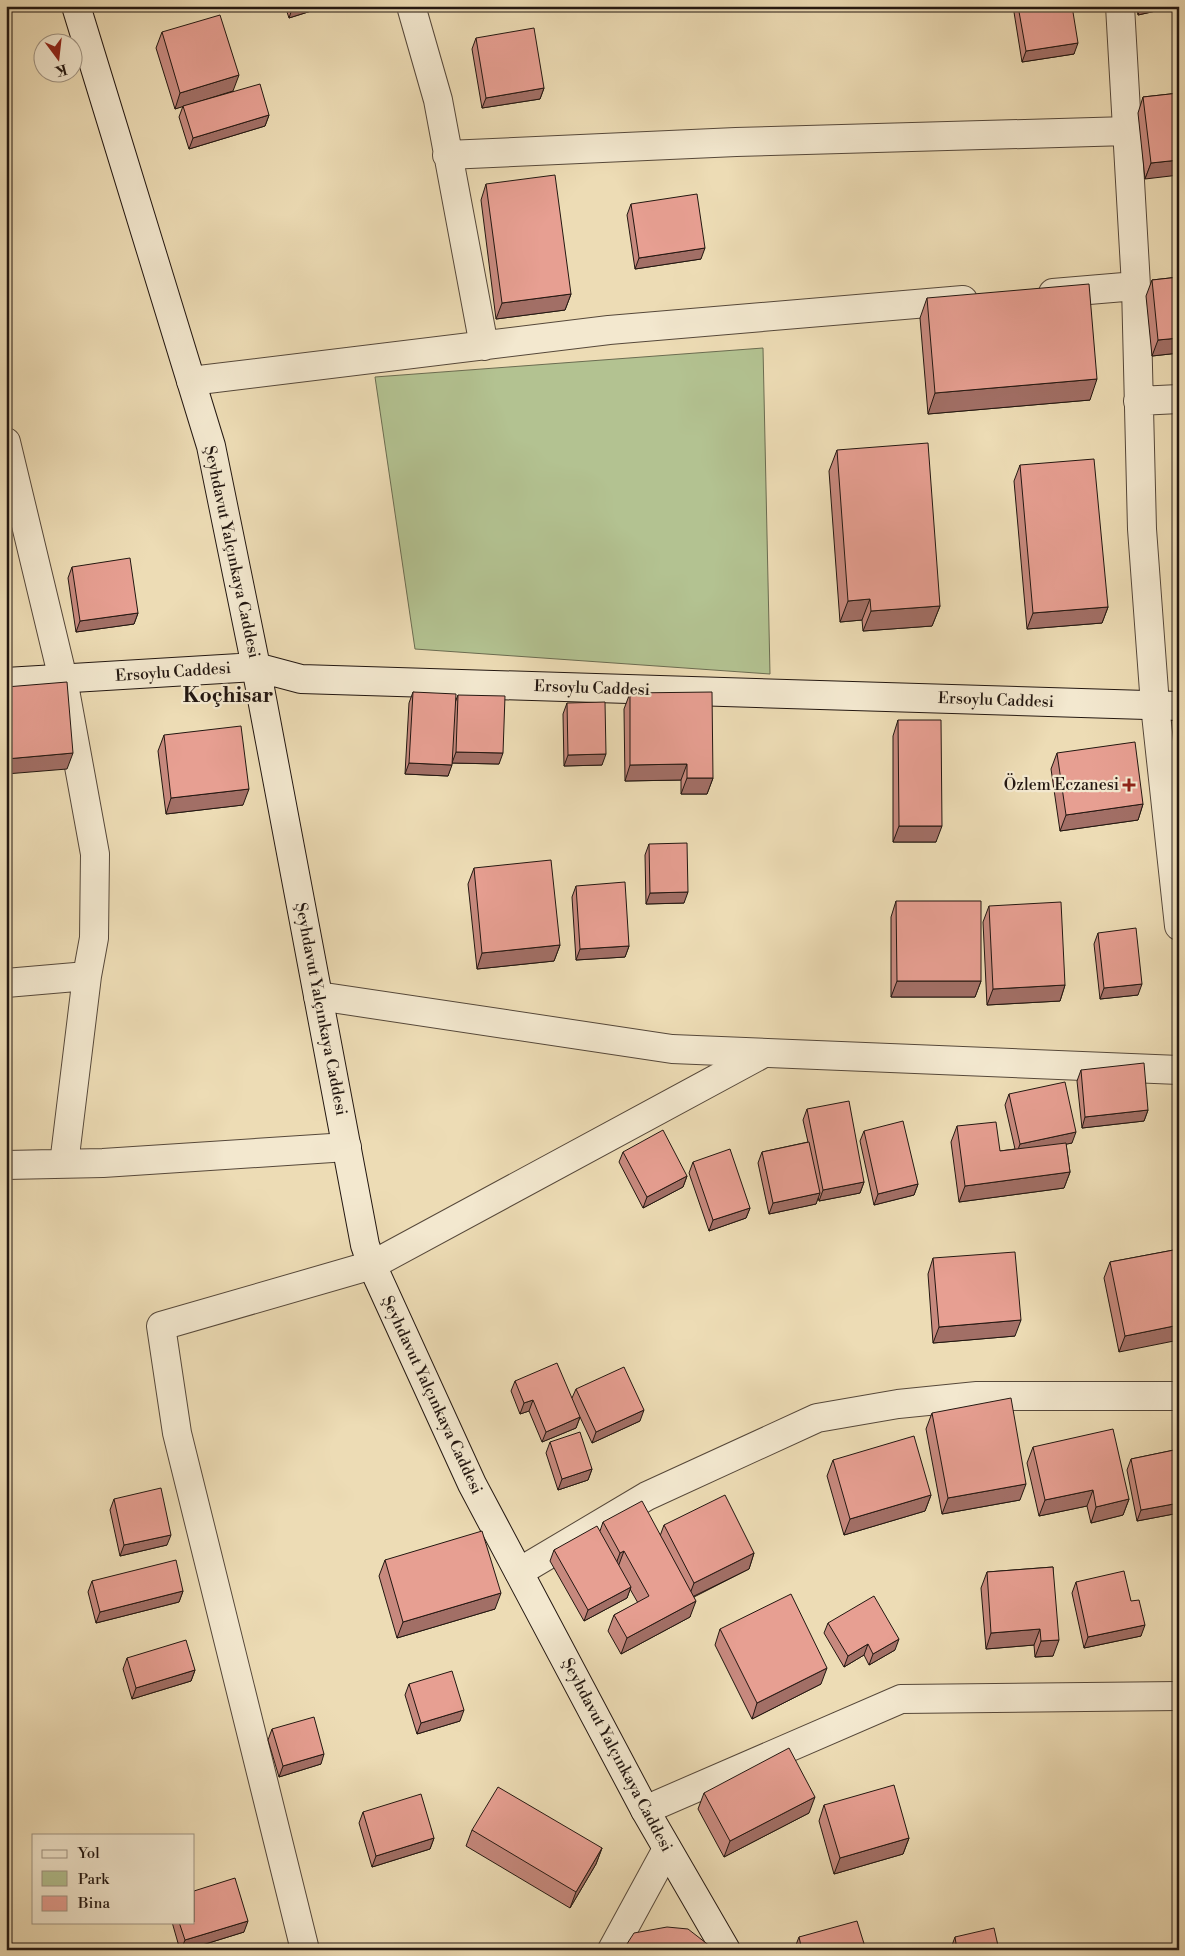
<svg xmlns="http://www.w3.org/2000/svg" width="1185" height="1956" viewBox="0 0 1185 1956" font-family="'Libre Bodoni',serif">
  <rect width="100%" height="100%" fill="#eddcb5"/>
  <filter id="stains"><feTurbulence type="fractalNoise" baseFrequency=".004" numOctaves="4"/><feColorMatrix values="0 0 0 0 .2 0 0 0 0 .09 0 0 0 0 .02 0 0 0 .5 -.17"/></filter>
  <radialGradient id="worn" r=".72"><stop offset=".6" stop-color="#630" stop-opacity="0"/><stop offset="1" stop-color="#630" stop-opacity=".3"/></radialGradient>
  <path fill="#b3c291" stroke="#6b6c51" d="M763,348L770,674L415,649L375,377Z"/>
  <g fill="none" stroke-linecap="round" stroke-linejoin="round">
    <g stroke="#56483a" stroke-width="30">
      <path id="street" d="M411,6L438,100L484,346
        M1120,6L1136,286L1142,529L1155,705L1179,926
        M447,155L736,142L1128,131
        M1053,293L1136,286
        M191,381L609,330L963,300
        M1138,401L1179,399
        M6,442L63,679L95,854L94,938L87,976L64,1164
        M6,983L87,976
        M318,996L672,1049L1179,1070
        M6,1165L103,1163L347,1147
        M519,1572L647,1496L817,1418L898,1404L977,1396H1179
        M645,1810L901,1699L1179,1696
        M305,1950L177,1433L161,1326L372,1265L764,1053
        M612,1950L667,1849"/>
    </g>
    <g stroke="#231711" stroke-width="30">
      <path id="secondary" d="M76,6L211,446L256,667L365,1245L372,1265L472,1484L645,1810L726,1950
        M6,682L256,667L301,679L1179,706"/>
    </g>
    <use href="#street" stroke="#f3e8cf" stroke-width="28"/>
    <use href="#secondary" stroke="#f3e8cf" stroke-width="28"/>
  </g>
  <path fill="#c7897e" stroke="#231711" d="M285,6H327L289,18Z
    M1013,6H1072L1074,54L1022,62Z
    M1136,6H1178L1138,15Z
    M162,32L233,91L204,100L269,115L265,126L189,149L179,117L183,106L175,109L156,48Z
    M476,38L544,88L540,99L482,108L472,49Z
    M1179,93L1145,179L1138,113L1143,97Z
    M486,184L571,294L565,310L496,319L481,200Z
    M631,204L701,259L635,269L627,215Z
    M1179,277V353L1152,356L1146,296L1152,280Z
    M927,298L1090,400L928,414L920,318Z
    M837,450L940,606L932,626L863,631L862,620L840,622L829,471Z
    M1020,465L1108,607L1102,623L1027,629L1014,481Z
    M1179,535V577L1177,539Z
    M72,567L138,613L134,624L76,632L68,578Z
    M413,692L455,703L458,695L499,764L452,763L448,776L405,774L409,703Z
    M630,693L713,778L707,794H681V780L625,781L624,709Z
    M567,703L602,765L564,766L563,714Z
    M898,720L936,842H893V736Z
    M164,735L243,805L166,814L158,751Z
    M1057,753L1143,804L1138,820L1060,831L1051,769Z
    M649,844L684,903L646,904L645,855Z
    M474,868L560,945L554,961L477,969L468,884Z
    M576,886L629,946L625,957L576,960L572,897Z
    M896,901L981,981L975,997H891V917Z
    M989,906L1065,985L1060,1001L987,1005L983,922Z
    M1098,933L1138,995L1100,999L1094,944Z
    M1081,1070L1148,1110L1144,1121L1082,1128L1077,1081Z
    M1009,1094L1072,1143L1066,1144L1070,1172L1064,1188L959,1202L951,1142L957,1126L1000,1151L1015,1149L1005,1105Z
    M807,1109L864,1182L860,1193L819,1201L818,1197L816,1204L769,1214L758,1163L762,1152L808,1142L803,1120Z
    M864,1131L918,1184L914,1195L874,1205L860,1141Z
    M623,1152L687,1176L683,1187L643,1208L619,1162Z
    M693,1162L750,1208L746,1218L709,1231L689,1173Z
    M1179,1249L1119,1352L1104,1278L1110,1262Z
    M933,1258L1015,1336L933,1343L928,1274Z
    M515,1381L572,1398L576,1389L640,1421L592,1443L580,1417L576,1428L542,1442L529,1411L520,1414L511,1391Z
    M932,1413L1020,1500L942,1514L926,1429Z
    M550,1442L592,1469L588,1480L558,1490L546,1453Z
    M1033,1447L1129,1499L1123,1515L1091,1523L1087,1506L1039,1516L1027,1463Z
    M1179,1449V1513L1137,1521L1127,1470L1131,1459Z
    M833,1460L931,1495L925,1511L844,1535L827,1476Z
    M114,1499L167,1545L120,1556L110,1510Z
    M603,1522L660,1536L664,1525L754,1553L749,1569L694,1597L690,1617L621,1654L608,1631L614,1615L638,1603L630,1589L627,1598L584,1621L550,1561L554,1550L600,1531Z
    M385,1560L495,1609L397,1638L379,1576Z
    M1053,1567V1656L1035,1657L1034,1645L986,1649L981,1588L987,1572Z
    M92,1581L183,1591L179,1602L96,1623L88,1592Z
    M1076,1582L1131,1601L1141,1636L1084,1648L1072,1593Z
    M828,1623L895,1650L869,1665L864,1655L844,1667L824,1633Z
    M720,1629L821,1684L752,1719L715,1645Z
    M127,1658L195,1670L191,1681L132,1699L123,1669Z
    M409,1684L460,1721L417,1734L405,1695Z
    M272,1729L321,1764L279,1777L268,1740Z
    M704,1793L809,1813L724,1857L698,1809Z
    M824,1805L909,1838L903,1854L834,1874L819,1821Z
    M363,1812L434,1838L430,1849L372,1867L359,1823Z
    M472,1830L602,1848L596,1864L570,1908L466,1846Z
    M172,1922H194L244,1932L186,1950H180Z
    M799,1937L866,1950H794Z
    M955,1937L999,1950H951V1948Z"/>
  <path fill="#a26f66" stroke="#231711" d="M293,6H327L289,18Z
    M1141,6H1178L1138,15Z
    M1078,43L1074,54L1022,62L1026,51Z
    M239,75L233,91L175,109L180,93Z
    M544,88L540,99L482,108L486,98Z
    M269,115L265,126L189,149L193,138Z
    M1179,160V175L1145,179L1151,163Z
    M705,248L701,259L635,269L639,258Z
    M571,294L565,310L496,319L502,303Z
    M1179,338V353L1152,356L1158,340Z
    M1097,379L1090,400L928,414L935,393Z
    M870,599L862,620L840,622L848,601Z
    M940,606L932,626L863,631L871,611Z
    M1108,607L1102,623L1027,629L1033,613Z
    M138,613L134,624L76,632L80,621Z
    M456,752L503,753L499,764L452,763Z
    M73,753L67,769L6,774V759Z
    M606,754L602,765L564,766L568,755Z
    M409,763L452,765L448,776L405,774Z
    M687,764L681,780L625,781L630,765Z
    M687,778H713L707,794H681Z
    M249,789L243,805L166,814L171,798Z
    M1143,804L1138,820L1060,831L1066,815Z
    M899,826H942L936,842H893Z
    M688,892L684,903L646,904L650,893Z
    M560,945L554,961L477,969L482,953Z
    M629,946L625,957L576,960L580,949Z
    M897,981H981L975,997H891Z
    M1142,984L1138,995L1100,999L1104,988Z
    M1065,985L1060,1001L987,1005L993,989Z
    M1148,1110L1144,1121L1082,1128L1085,1117Z
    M1076,1132L1072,1143L1016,1155L1020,1144Z
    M1070,1172L1064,1188L959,1202L965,1186Z
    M687,1176L683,1187L643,1208L647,1197Z
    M864,1182L860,1193L819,1201L823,1190Z
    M918,1184L914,1195L874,1205L878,1194Z
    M820,1193L816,1204L769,1214L773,1203Z
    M750,1208L746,1218L709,1231L713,1220Z
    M1021,1320L1015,1336L933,1343L939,1327Z
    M1179,1325V1340L1119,1352L1125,1336Z
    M533,1400L529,1411L520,1414L524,1403Z
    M644,1410L640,1421L592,1443L596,1432Z
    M580,1417L576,1428L542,1442L546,1432Z
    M592,1469L588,1480L558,1490L562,1479Z
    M1026,1484L1020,1500L942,1514L948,1498Z
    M1093,1490L1087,1506L1039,1516L1045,1500Z
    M931,1495L925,1511L844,1535L850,1519Z
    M1129,1499L1123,1515L1091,1523L1096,1507Z
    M1179,1503V1513L1137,1521L1141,1510Z
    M171,1535L167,1545L120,1556L124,1545Z
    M624,1551L618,1567L614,1569L620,1553Z
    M754,1553L749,1569L688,1599L694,1583Z
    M631,1587L627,1598L584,1621L588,1610Z
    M183,1591L179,1602L96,1623L100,1612Z
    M501,1593L495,1609L397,1638L403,1622Z
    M696,1601L690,1617L621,1654L627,1638Z
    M1145,1625L1141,1636L1084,1648L1088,1637Z
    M1040,1629L1034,1645L986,1649L991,1633Z
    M899,1639L895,1650L869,1665L873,1654Z
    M1059,1640L1053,1656L1035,1657L1041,1641Z
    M868,1644L864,1655L844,1667L848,1656Z
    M827,1668L821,1684L752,1719L757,1703Z
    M195,1670L191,1681L132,1699L136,1688Z
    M464,1710L460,1721L417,1734L421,1723Z
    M324,1754L321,1764L279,1777L283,1766Z
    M815,1797L809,1813L724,1857L730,1841Z
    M434,1838L430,1849L372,1867L376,1856Z
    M909,1838L903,1854L834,1874L840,1858Z
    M602,1848L596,1864L570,1908L576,1892Z
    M248,1921L244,1932L186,1950H181L185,1940Z"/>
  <path fill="#e79f92" stroke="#231711" d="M1018,6H1072L1078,43L1026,51Z
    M220,15L239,75L180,93L162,32Z
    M534,28L544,88L486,98L476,38Z
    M260,84L269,115L193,138L183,106Z
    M1179,93V160L1151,163L1143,97Z
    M555,175L571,294L502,303L486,184Z
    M697,194L705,248L639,258L631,204Z
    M1179,277V338L1158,340L1152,280Z
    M1089,284L1097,379L935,393L927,298Z
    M928,443L940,606L871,611L870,599L848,601L837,450Z
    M1094,459L1108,607L1033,613L1020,465Z
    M130,558L138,613L80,621L72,567Z
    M67,682L73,753L6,759V687Z
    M413,692L456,694L452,765L409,763Z
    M712,692L713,778H687V764L630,765V693Z
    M458,695L505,696L503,753L456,752Z
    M605,702L606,754L568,755L567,703Z
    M898,720H941L942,826H899Z
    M241,726L249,789L171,798L164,735Z
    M1135,742L1143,804L1066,815L1057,753Z
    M687,843L688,892L650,893L649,844Z
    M551,860L560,945L482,953L474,868Z
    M625,882L629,946L580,949L576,886Z
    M896,901H981V981H897Z
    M1061,902L1065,985L993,989L989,906Z
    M1136,928L1142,984L1104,988L1098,933Z
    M1144,1063L1148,1110L1085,1117L1081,1070Z
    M1065,1082L1076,1132L1020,1144L1009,1094Z
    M849,1101L864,1182L823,1190L807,1109Z
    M903,1121L918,1184L878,1194L864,1131Z
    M996,1122L1000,1151L1066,1143L1070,1172L965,1186L957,1126Z
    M663,1130L687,1176L647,1197L623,1152Z
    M809,1142L820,1193L773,1203L762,1152Z
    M730,1149L750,1208L713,1220L693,1162Z
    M1179,1249V1325L1125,1336L1110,1262Z
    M1015,1252L1021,1320L939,1327L933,1258Z
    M557,1363L580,1417L546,1432L533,1400L524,1403L515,1381Z
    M624,1367L644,1410L596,1432L576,1389Z
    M1011,1398L1026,1484L948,1498L932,1413Z
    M1113,1429L1129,1499L1096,1507L1093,1490L1045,1500L1033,1447Z
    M580,1432L592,1469L562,1479L550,1442Z
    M914,1436L931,1495L850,1519L833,1460Z
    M1179,1449V1503L1141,1510L1131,1459Z
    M161,1488L171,1535L124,1545L114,1499Z
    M725,1495L754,1553L694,1583L664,1525Z
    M642,1501L696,1601L627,1638L614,1615L649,1596L624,1551L620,1553L603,1522Z
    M597,1526L631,1587L588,1610L554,1550Z
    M482,1531L501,1593L403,1622L385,1560Z
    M176,1560L183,1591L100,1612L92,1581Z
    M1053,1567L1059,1640L1041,1641L1040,1629L991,1633L987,1572Z
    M1124,1571L1131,1601L1139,1600L1145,1625L1088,1637L1076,1582Z
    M791,1594L827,1668L757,1703L720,1629Z
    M874,1596L899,1639L873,1654L868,1644L848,1656L828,1623Z
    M186,1640L195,1670L136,1688L127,1658Z
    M452,1671L464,1710L421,1723L409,1684Z
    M314,1717L324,1754L283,1766L272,1729Z
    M789,1748L815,1797L730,1841L704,1793Z
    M894,1785L909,1838L840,1858L824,1805Z
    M498,1787L602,1848L576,1892L472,1830Z
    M421,1794L434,1838L376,1856L363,1812Z
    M235,1878L248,1921L185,1940L179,1922H194V1891Z
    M857,1921L866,1950H802L799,1937Z
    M667,1927L688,1929L715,1950H623L634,1933Z
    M994,1928L999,1950H957L955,1937Z
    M918,1947V1950H909Z"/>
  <path fill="#8f2418" stroke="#f3e8cf" stroke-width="2" d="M1126.5 777.5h5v5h5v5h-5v5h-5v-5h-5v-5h5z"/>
  <g text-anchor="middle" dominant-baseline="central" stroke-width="4.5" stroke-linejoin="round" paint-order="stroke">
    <g font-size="16" fill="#231711" stroke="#f3e8cf">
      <text transform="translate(232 552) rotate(78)">Şeyhdavut Yalçınkaya Caddesi</text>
      <text transform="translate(173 672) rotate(-4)">Ersoylu Caddesi</text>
      <text transform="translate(592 688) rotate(2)">Ersoylu Caddesi</text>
      <text transform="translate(996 700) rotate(2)">Ersoylu Caddesi</text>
      <text transform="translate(321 1009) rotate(79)">Şeyhdavut Yalçınkaya Caddesi</text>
      <text transform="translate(432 1395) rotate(65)">Şeyhdavut Yalçınkaya Caddesi</text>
      <text transform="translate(617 1755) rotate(62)">Şeyhdavut Yalçınkaya Caddesi</text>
    </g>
    <g font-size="16" fill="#231711" stroke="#f3e8cf" text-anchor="end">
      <text x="1119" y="785">Özlem Eczanesi</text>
    </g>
    <g font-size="21" font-weight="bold" fill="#231711" stroke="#f3e8cf">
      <text x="228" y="696">Koçhisar</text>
    </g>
  </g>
  <rect width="1185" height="1956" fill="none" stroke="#eddcb5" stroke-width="25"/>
  <rect x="8" y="8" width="1170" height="1941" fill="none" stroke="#231711" stroke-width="2.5"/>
  <rect x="12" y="12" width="1160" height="1931" fill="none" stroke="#231711"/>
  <rect x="32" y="1834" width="162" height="90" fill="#f3e8cf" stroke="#a09483"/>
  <rect x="42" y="1850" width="25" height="8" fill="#f3e8cf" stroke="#a09483"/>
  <text x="78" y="1858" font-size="15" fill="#231711">Yol</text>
  <rect x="42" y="1871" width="25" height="15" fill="#b3c291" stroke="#a09483"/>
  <text x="78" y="1884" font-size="15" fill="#231711">Park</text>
  <rect x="42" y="1896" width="25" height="15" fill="#e79f92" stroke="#a09483"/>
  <text x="78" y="1908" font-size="15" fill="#231711">Bina</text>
  <g transform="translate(58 58) rotate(165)"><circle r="24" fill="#f3e8cf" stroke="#a09483"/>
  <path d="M0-4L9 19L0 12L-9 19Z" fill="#8f2418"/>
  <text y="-8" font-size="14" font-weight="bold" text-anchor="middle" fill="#231711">K</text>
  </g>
  <rect width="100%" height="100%" filter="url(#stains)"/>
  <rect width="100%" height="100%" fill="url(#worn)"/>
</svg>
